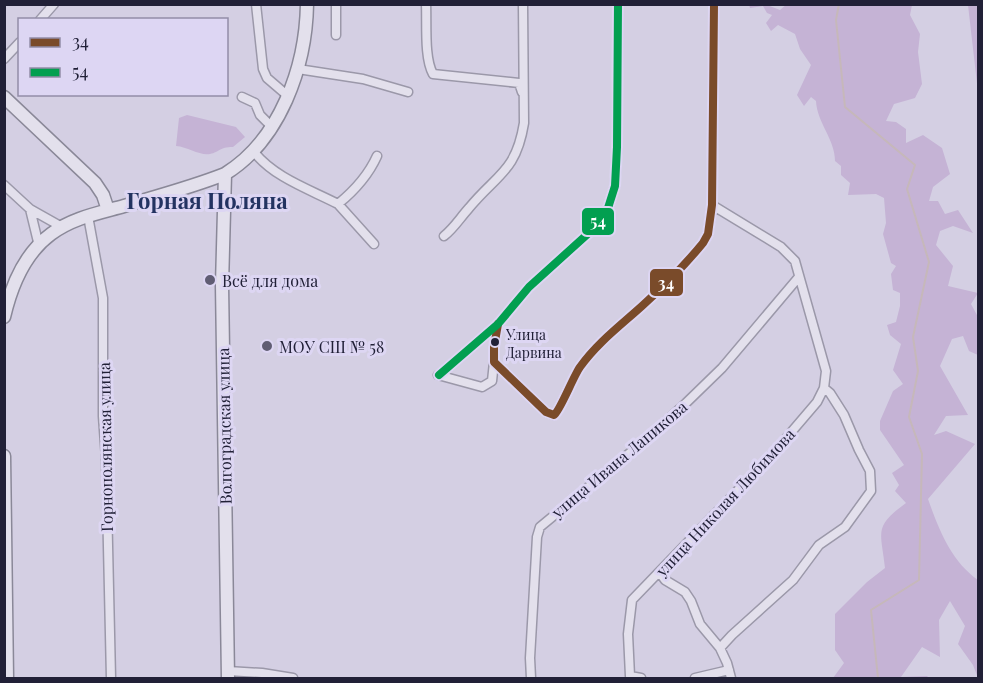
<svg xmlns="http://www.w3.org/2000/svg" width="983" height="683" viewBox="0 0 983 683" font-family="'Playfair Display',serif">
  <rect width="100%" height="100%" fill="#d4cfe3"/>
  <path fill="#c5b3d5" d="M787,4L912,5L910,15L920,34L918,52L922,84L915,98L894,104L886,121L896,122L906,129V143L923,135L942,148L950,174L933,187L929,201H938L945,214L958,210L973,233L953,226L940,231L936,245L953,266L948,286L978,293L971,304L978,317V355L969,351L963,336L952,339L940,366L968,415L946,416L934,435L946,431L975,444L928,499C939,530 951,561 978,580V678L973,665L958,644L965,626L950,601L939,620L940,657L922,647L901,677L927,676L929,678H833L844,663L835,650V614L867,582L885,568C881,531 873,527 906,503L895,491L899,485L892,473L904,465L880,430V421L893,391L903,384L893,370L901,344L890,335L887,325L896,322L900,306V293L893,290L891,274L896,266L891,263L883,234L886,223L884,198L876,194L848,195L850,183L841,175V166L835,161C835,139 817,123 816,101L811,97L804,106L797,95L811,65L800,49L795,34L778,25L771,31L766,23L772,15L767,13L763,6L750,8L749,5H767L780,10Z
    M968,5H978V92Z
    M187,115L236,127L245,137L233,147C219,147 220,152 210,154C200,156 188,147 176,146L179,118Z"/>
  <g fill="none" stroke-linecap="round" stroke-linejoin="round">
    <path stroke="#c6b8ba" stroke-width="2" d="M839,4L836,20L845,107L915,165L907,189L929,262L913,337L918,371L909,417L922,454L919,580L871,610L878,678"/>
    <g stroke="#9b98a9" stroke-width="11">
      <path id="street" d="M256,4L263,69L267,78L288,96
        M426,4C427,24 424,58 433,74L519,83L522,92
        M40,20L54,4
        M336,35V4
        M4,59L20,42
        M298,69L363,79L408,92
        M242,97L255,103L260,115L271,126
        M254,152C275,178 309,189 338,204C354,191 368,176 377,156
        M4,185L30,209L62,227
        M338,204L374,244
        M30,209L39,246
        M88,216L103,298V416L106,458L111,678
        M444,236C454,228 460,218 469,208C497,174 516,172 524,123L523,4
        M498,324L494,347V362L546,412L554,415C560,411 573,377 580,367C597,343 621,325 642,306C663,287 685,265 703,243L708,234L712,205L714,4
        M438,375L482,387L492,381L494,362
        M439,375L498,324L529,287L591,231L608,208L615,186L617,147L618,4
        M660,573L665,580L685,592L691,601L700,624L720,648L727,663L731,678
        M720,648L732,635L793,580L819,545L845,527L871,491L870,471L859,450L844,415L830,393L824,388
        M228,671L262,673L293,678
        M531,678L530,658L537,537L540,527L643,442L686,403L722,368L798,278
        M641,678L630,676L628,634L632,600L770,457L817,402L824,388L826,371L795,261L781,247L712,205
        M695,678L729,670"/>
    </g>
    <g stroke="#8a8898" stroke-width="15">
      <path id="secondary" d="M4,97L95,183L103,195L108,210
        M225,174L222,285L228,678
        M4,317C11,287 25,253 51,234C72,218 99,213 124,206C158,196 192,187 225,174C280,140 306,67 307,4
        M4,456L7,678"/>
    </g>
    <use href="#street" stroke="#e3e0ec" stroke-width="8"/>
    <use href="#secondary" stroke="#e3e0ec" stroke-width="12"/>
    <g stroke="#ddd6f3" stroke-width="12">
      <path id="bus-1" d="M498,324L494,347V362L546,412L554,415C560,411 573,377 580,367C597,343 621,325 642,306C663,287 685,265 703,243L708,234L712,205L714,4"/>
    </g>
    <g stroke="#ddd6f3" stroke-width="12">
      <path id="bus-2" d="M439,375L498,324L529,287L591,231L608,208L615,186L617,147L618,4"/>
    </g>
    <use href="#bus-1" stroke="#7a4b2a" stroke-width="8"/>
    <use href="#bus-2" stroke="#029f50" stroke-width="8"/>
  </g>
  <g fill="#605d73" stroke="#ddd6f3" stroke-width="2">
    <circle cx="210" cy="280" r="6"/>
    <circle cx="267" cy="346" r="6"/>
  </g>
  <circle fill="#212037" stroke="#ddd6f3" stroke-width="2" cx="495" cy="342" r="5"/>
  <g text-anchor="middle" dominant-baseline="central" stroke-width="6" stroke-linejoin="round" paint-order="stroke">
    <g font-size="14" fill="#212037" stroke="#ddd6f3" text-anchor="start">
      <text x="506" y="334">Улица<tspan x="506" dy="18">Дарвина</tspan></text>
    </g>
    <g font-size="16" fill="#212037" stroke="#ddd6f3" text-anchor="start">
      <text x="222" y="280">Всё для дома</text>
      <text x="279" y="346">МОУ СШ № 58</text>
    </g>
    <g font-size="16" fill="#212037" stroke="#ddd6f3">
      <text transform="translate(224 426) rotate(-91)">Волгоградская улица</text>
      <text transform="translate(105 447) rotate(-91)">Горнополянская улица</text>
      <text transform="translate(619 459) rotate(-40)">улица Ивана Лапикова</text>
      <text transform="translate(725 502) rotate(-47)">улица Николая Любимова</text>
    </g>
    <g font-size="22" font-weight="bold" fill="#233361" stroke="#ddd6f3">
      <text x="207" y="200">Горная Поляна</text>
    </g>
  </g>
  <g stroke="#ddd6f3" stroke-width="2">
    <rect x="581" y="207" width="34" height="29" rx="6" fill="#029f50"/>
    <rect x="649" y="268" width="35" height="29" rx="6" fill="#7a4b2a"/>
  </g>
  <g font-size="16" text-anchor="middle" font-weight="bold" fill="#fff">
    <text x="598" y="227">54</text>
    <text x="666" y="289">34</text>
  </g>
  <rect width="983" height="683" fill="none" stroke="#212037" stroke-width="12"/>
  <rect x="18" y="18" width="210" height="78" fill="#ddd6f3" stroke="#928da8" stroke-width="1.5"/>
  <rect x="30" y="38" width="30" height="9" fill="#7a4b2a" stroke="#928da8" stroke-width="1.5"/>
  <text x="72" y="48" font-size="18" fill="#212037">34</text>
  <rect x="30" y="68" width="30" height="9" fill="#029f50" stroke="#928da8" stroke-width="1.5"/>
  <text x="72" y="78" font-size="18" fill="#212037">54</text>
</svg>
